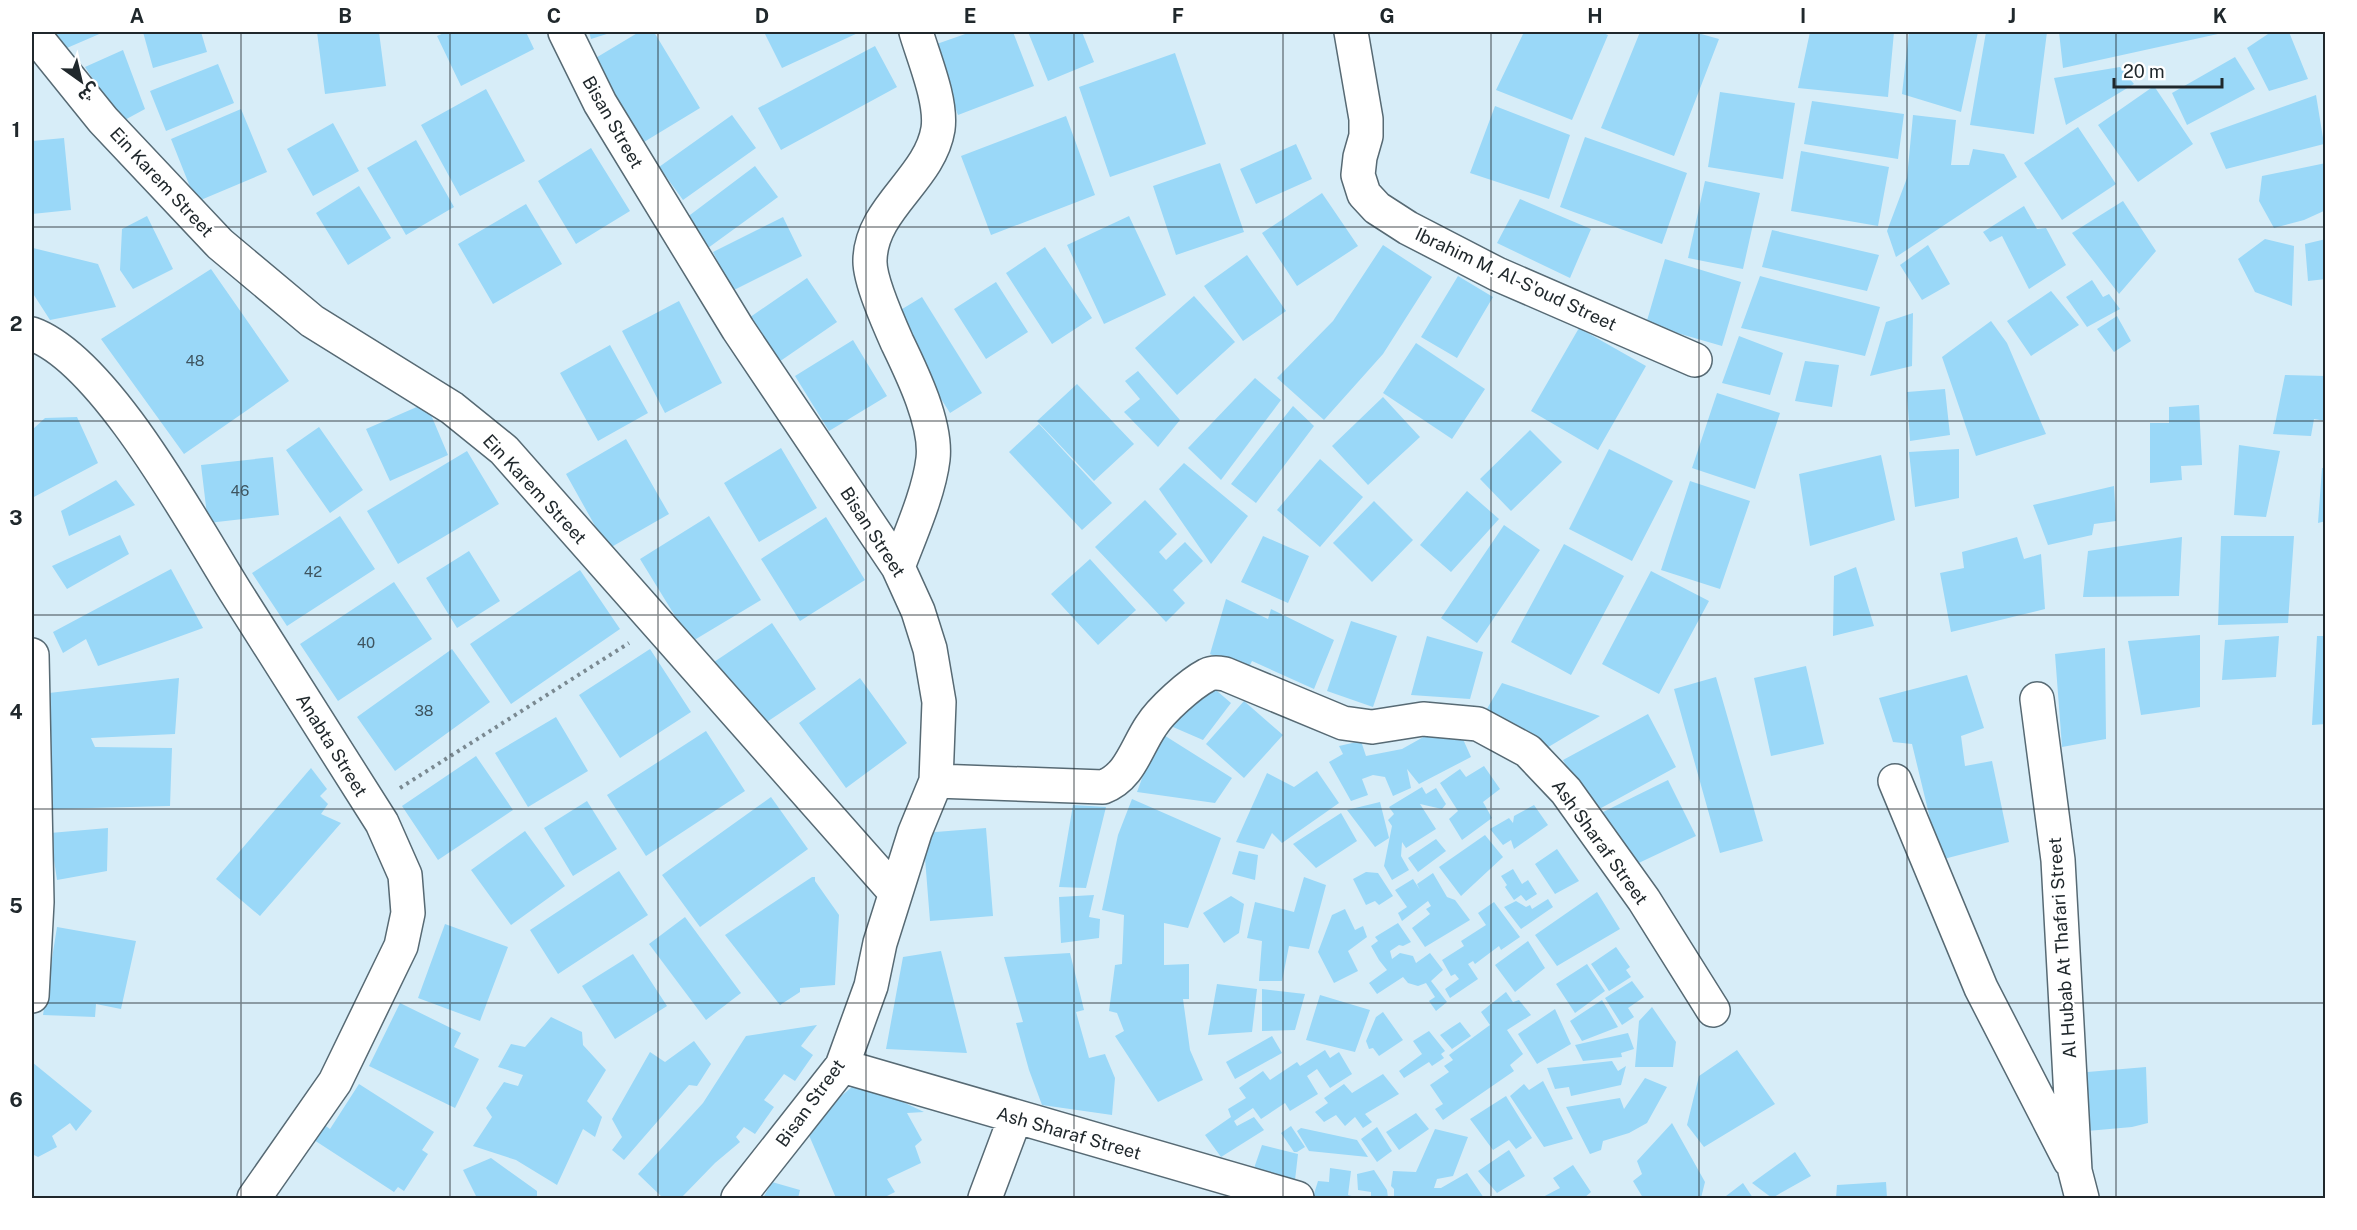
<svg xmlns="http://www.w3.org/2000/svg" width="2357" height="1230" viewBox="0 0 2357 1230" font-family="'Public Sans','Noto Sans Arabic',sans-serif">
  <rect width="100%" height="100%" fill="#d7edf8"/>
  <path fill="#9ad8f8" d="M42,32H104L53,54Z
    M143,32H201L207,52L153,68Z
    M317,32H379L386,86L325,94Z
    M446,32H526L534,49L461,86L437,36Z
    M589,32H613L591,39Z
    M639,32H654L700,108L644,142L594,59Z
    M764,32H860L782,68Z
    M971,32H1013L1034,86L958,115L931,46Z
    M1028,32H1082L1094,62L1048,81Z
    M1524,32H1601L1608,35L1572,120L1496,90Z
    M1640,32H1694L1719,39L1674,156L1601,128Z
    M1810,32H1894L1888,97L1798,88Z
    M1909,32H1978L1961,112L1902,94Z
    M1986,32H2047L2034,134L1970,125Z
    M2059,32H2227L2063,68Z
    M2271,32H2289L2308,79L2269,91L2247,48Z
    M875,46L897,87L781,150L758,108Z
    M123,50L145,109L121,122L85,67Z
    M1175,53L1206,144L1110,177L1079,87Z
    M2235,57L2255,89L2187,125L2172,93Z
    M218,64L234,103L166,131L150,91Z
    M2120,67L2134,84L2066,125L2054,78Z
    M2154,86L2193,144L2138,182L2098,125Z
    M486,89L525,161L460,196L421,125Z
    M1720,92L1795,103L1783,179L1708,167Z
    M2316,95L2324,144L2226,169L2210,133Z
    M1812,101L1904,114L1898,159L1804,144Z
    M1495,106L1570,135L1549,199L1470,173Z
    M241,109L267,172L196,202L171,139Z
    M732,115L756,148L683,200L659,167Z
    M1913,115L1956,120L1951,165H1969L1973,149L2004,154L2017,177L1896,257L1887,231L1907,178Z
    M1066,116L1095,195L991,235L961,156Z
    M333,123L359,171L313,196L287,149Z
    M2078,127L2116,184L2062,220L2024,163Z
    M1585,137L1687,173L1662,244L1560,207Z
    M64,138L71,210L32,214V141Z
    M416,140L454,207L406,235L367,168Z
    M1296,144L1312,179L1256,204L1240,169Z
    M591,148L630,211L576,244L538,181Z
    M1801,151L1889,167L1878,226L1791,211Z
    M1220,163L1244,232L1176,255L1153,186Z
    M2326,163V210L2304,220L2274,228L2259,201L2262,176Z
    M755,166L778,197L708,248L686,218Z
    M1705,181L1760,193L1743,269L1688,258Z
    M359,186L391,238L348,265L316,213Z
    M1322,193L1358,246L1297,286L1262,233Z
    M1520,199L1591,229L1570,278L1497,243Z
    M2123,201L2156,251L2119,294L2072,233Z
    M526,204L562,264L493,304L458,244Z
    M2024,206L2037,229L2046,228L2066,265L2029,289L2002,236L1990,242L1983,232Z
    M147,216L173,269L133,289L120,270L122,229Z
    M1129,216L1166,295L1104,324L1067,245Z
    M783,217L802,256L732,291L713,252Z
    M1772,230L1879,255L1867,291L1762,267Z
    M2265,239L2294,246L2292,306L2255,292L2238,259Z
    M2326,239V279L2308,281L2305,244Z
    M1383,245L1432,277L1383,354L1324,420L1277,378L1333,321Z
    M1928,245L1950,284L1922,300L1900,265Z
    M1045,247L1092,318L1052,344L1006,273Z
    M33,248L98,264L116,307L50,320L32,292Z
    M1247,255L1286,311L1243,341L1204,286Z
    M1665,259L1741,282L1722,346L1646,324Z
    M211,269L289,381L184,454L101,339Z
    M1458,276L1493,297L1457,358L1421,337Z
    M1760,276L1880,307L1865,356L1741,328Z
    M807,278L837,322L776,364L746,320Z
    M2092,280L2103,297L2109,294L2120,309L2087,327L2066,297Z
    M996,282L1028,332L986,359L954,309Z
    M2051,291L2079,325L2031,356L2007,321Z
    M1194,296L1235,342L1177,395L1135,348Z
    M922,297L982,393L950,413L889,317Z
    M679,301L722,383L665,413L622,331Z
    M1913,313L1912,366L1870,376L1886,322Z
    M2117,316L2131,341L2114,352L2097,329Z
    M1991,321L2007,343L2046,434L1976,456L1942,357Z
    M1579,328L1646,366L1598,450L1531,411Z
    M1739,336L1783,353L1770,395L1722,383Z
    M853,340L887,396L829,431L795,376Z
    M1416,343L1485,389L1452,439L1383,393Z
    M610,345L648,413L598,441L560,373Z
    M1805,361L1839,365L1832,407L1795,401Z
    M1138,371L1180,420L1158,447L1124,412L1140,399L1125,381Z
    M2285,375L2326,376V421L2314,419L2311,436L2273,434Z
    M1255,378L1281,400L1221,480L1188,448Z
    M1077,384L1134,444L1094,481L1037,421Z
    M1945,389L1950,435L1910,441L1907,392Z
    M1717,393L1780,413L1755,489L1692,468Z
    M1383,397L1420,437L1368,485L1332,446Z
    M426,403L448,455L390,481L366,429Z
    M2199,405L2202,465L2181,466L2182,480L2150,483V423H2169V407Z
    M1293,406L1314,426L1256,503L1231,484Z
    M77,417L98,463L32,498V430L45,418Z
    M1039,424L1112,503L1082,530L1009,452Z
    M319,427L363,490L330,513L286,450Z
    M1530,430L1562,462L1511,511L1480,479Z
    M626,439L669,514L608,549L566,474Z
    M2239,445L2280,451L2266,517L2234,515Z
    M781,448L817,508L759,542L724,483Z
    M1609,449L1673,481L1632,561L1569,529Z
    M1959,449V498L1915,507L1909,452Z
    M467,451L499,504L398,564L367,511Z
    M1881,455L1895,520L1810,546L1799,474Z
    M273,457L279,515L208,523L201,465Z
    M1320,459L1363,497L1320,547L1277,510Z
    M1184,463L1248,516L1211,564L1159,489Z
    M2322,468H2326V521L2318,523Z
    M116,480L135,505L69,536L61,511Z
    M1690,481L1750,501L1720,589L1661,570Z
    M2114,486L2116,521L2094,524L2092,535L2048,545L2033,505Z
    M1467,491L1499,519L1451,572L1420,545Z
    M1145,500L1177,534L1159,552L1166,560L1185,542L1203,561L1173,590L1185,603L1166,622L1095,547Z
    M1374,501L1413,540L1372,582L1333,543Z
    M340,516L375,569L287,626L252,573Z
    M709,516L761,600L691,642L640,559Z
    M826,517L865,580L800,621L761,559Z
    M1504,525L1540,550L1477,643L1441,618Z
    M120,535L129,554L67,589L52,566Z
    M1263,536L1309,556L1288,603L1241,582Z
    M2221,536H2294L2288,623L2218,625Z
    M2017,537L2024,559L2041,554L2045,609L1951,632L1940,573L1964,568L1962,552Z
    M2182,537L2179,596L2083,597L2088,551Z
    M1564,544L1624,576L1571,675L1511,642Z
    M469,551L500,601L457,628L426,578Z
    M1090,559L1136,610L1098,645L1051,594Z
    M1856,567L1874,626L1833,636L1834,576Z
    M171,569L203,628L98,666L86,639L63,653L53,632Z
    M580,570L620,629L511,704L470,644Z
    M1651,571L1709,601L1659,694L1602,664Z
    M394,582L432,639L338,701L300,644Z
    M1226,599L1268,619L1271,609L1334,640L1314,689L1252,661L1247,671L1210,654Z
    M1351,621L1397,636L1373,707L1327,691Z
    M772,623L816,689L758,728L714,662Z
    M2200,635V707L2141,715L2128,641Z
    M1427,636L1483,652L1470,699L1411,695Z
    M2279,636L2276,677L2222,680L2225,640Z
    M2317,636H2326V724L2312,725Z
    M2105,648L2106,739L2062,747L2055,654Z
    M452,649L490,702L395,771L357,717Z
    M650,649L691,712L620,758L579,695Z
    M1806,666L1824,744L1771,756L1754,678Z
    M1967,675L1984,728L1961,736L1965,766L1992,761L2009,842L1940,860L1912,744L1893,742L1879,698Z
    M1716,677L1763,841L1720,853L1674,689Z
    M179,678L175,734L91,738L95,747L172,748L170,806L50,809L49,693Z
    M860,678L907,743L846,788L799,723Z
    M1502,683L1600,716L1540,752L1484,714Z
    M1210,685L1231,703L1203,740L1166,724Z
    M1244,701L1283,735L1244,778L1206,744Z
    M1648,714L1676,767L1592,813L1563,760Z
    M556,717L588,771L528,807L495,753Z
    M706,731L745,791L646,856L607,795Z
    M1159,732L1232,778L1215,803L1137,792Z
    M1427,735L1462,737L1471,757L1419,784L1407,769L1411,788L1393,796L1385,777L1373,775L1362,779L1368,795L1351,801L1329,762L1343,754L1339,746L1361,741L1366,756L1402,749Z
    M476,756L513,810L438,860L402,806Z
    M1484,766L1500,789L1483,802L1492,818L1462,840L1449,819L1458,811L1440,783L1460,769L1466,777Z
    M311,768L327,789L320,796L328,804L321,814L341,823L260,916L216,879Z
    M1317,771L1339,803L1282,843L1272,833L1264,849L1236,842L1267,773L1294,787Z
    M1668,780L1696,836L1628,868L1601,813Z
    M1422,787L1426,794L1436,788L1446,804L1442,809L1420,804L1436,829L1406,848L1402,842L1401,856L1409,870L1392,880L1384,866L1392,826L1388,820L1394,814L1389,807Z
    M771,797L808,849L700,927L662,875Z
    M1132,799L1221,838L1188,928L1164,923V965L1189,964V999H1183L1190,1050L1203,1080L1158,1102L1115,1036L1124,1031L1117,1013L1109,1011L1115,965L1122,964L1124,915L1102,910L1118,835Z
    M587,801L617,849L573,876L544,828Z
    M1380,802L1389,838L1375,847L1347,810Z
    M1073,805L1106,807L1086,888L1059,887Z
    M1534,805L1548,825L1514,849L1511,840L1503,845L1490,829L1509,818L1513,823L1514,816Z
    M1341,813L1357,841L1316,868L1293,844Z
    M108,828L107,871L57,880L50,833Z
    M986,828L993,916L930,921L923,833Z
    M525,831L565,886L511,925L471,870Z
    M1485,835L1503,857L1461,896L1439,867Z
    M1436,839L1446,851L1418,872L1408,858Z
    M1557,849L1579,881L1555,894L1535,864Z
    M1239,851L1258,855L1255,880L1232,874Z
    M1513,869L1522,884L1528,880L1537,894L1526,901L1521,895L1514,900L1505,887L1507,885L1501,876Z
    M619,871L648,915L558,974L530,930Z
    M1366,872L1378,873L1393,896L1379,905L1375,901L1366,905L1353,879Z
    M1433,873L1447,897L1455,900L1470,920L1425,947L1412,928L1430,914L1426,909L1431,906L1428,901L1402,921L1398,913L1407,907L1395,890L1413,879L1420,890L1417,884Z
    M812,877H815V881L839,915L835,985L800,988V992L780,1005L725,935Z
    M1304,877L1326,885L1309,949L1289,946L1282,981H1259L1262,941L1247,938L1255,902L1294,912Z
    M1597,892L1620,929L1557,966L1535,935Z
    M1094,895L1089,917L1100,919L1099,938L1061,943L1059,897Z
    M1231,896L1244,904L1239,933L1224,943L1203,913Z
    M1548,899L1553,907L1521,929L1504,907L1516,901L1526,907L1530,905L1532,909Z
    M1494,902L1520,937L1501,950L1499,946L1475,964L1473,961L1468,964L1478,979L1450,998L1445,989L1459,979L1455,974L1451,976L1442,960L1464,946L1461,941L1486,925L1478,913Z
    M1345,909L1355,930L1363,926L1367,937L1348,951L1358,971L1334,983L1318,952L1332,915Z
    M685,917L741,993L706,1020L649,944Z
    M1398,923L1411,942L1403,946L1399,945L1390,951L1392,959L1400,953L1413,956L1416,963L1430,953L1443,970L1431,981L1447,1002L1436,1011L1429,1001L1435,997L1426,983L1418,986L1408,983L1403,977L1377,994L1369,983L1387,970L1379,960L1371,946L1378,941L1375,937Z
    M445,924L508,947L480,1021L418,998Z
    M57,927L136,941L121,1009L96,1004L95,1017L43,1015Z
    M1528,941L1545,968L1515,992L1495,965Z
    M1616,947L1630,967L1626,970L1631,977L1609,991L1591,964Z
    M941,951L967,1053L886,1049L903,957Z
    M1070,953L1084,1010L1076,1012L1089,1058L1105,1054L1115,1078L1112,1115L1042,1105L1029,1070L1016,1023L1023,1022L1004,957Z
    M633,954L667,1006L615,1039L582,986Z
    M1587,964L1605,991L1575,1013L1556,984Z
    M1632,981L1644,997L1628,1008L1634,1017L1622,1025L1605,998Z
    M1217,984L1257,989L1252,1032L1208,1035Z
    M1262,989L1305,994L1295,1030L1262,1031Z
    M1506,992L1513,1002L1519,1000L1531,1015L1507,1030L1523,1054L1510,1065L1514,1071L1443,1120L1435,1109L1443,1104L1430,1085L1449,1072L1444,1066L1453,1060L1449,1055L1490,1025L1481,1012Z
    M1320,995L1370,1010L1355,1052L1306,1040Z
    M1602,1000L1618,1027L1582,1041L1570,1021Z
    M400,1003L461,1033L454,1047L479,1059L455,1108L369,1066Z
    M1652,1007L1676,1042L1673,1067H1635L1639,1021Z
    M1555,1009L1571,1044L1537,1064L1518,1034Z
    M1383,1012L1403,1040L1379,1056L1373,1048L1369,1049L1366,1041L1376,1017Z
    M551,1017L582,1032L583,1045L606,1070L587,1101L602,1117L595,1137L583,1129L557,1185L516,1160L473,1146L492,1117L486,1108L504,1082L518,1086L523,1075L498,1067L511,1044L525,1047Z
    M1460,1022L1471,1036L1452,1049L1440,1035Z
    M817,1025L801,1046L813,1055L795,1081L784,1074L764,1100L774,1107L755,1134L744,1127L736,1137L740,1142L715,1163L681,1198H663L638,1174L703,1103L746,1036Z
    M1429,1031L1445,1051L1441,1054L1444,1058L1432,1066L1429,1062L1404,1078L1399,1071L1422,1054L1413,1041Z
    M1628,1033L1634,1049L1621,1053L1622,1057L1583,1061L1575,1045Z
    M1272,1036L1282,1053L1235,1079L1226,1062Z
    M694,1041L711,1064L697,1086L689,1085L624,1160L612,1150L622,1137L612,1119L650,1052L665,1062Z
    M1325,1050L1330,1058L1339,1052L1352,1074L1330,1088L1317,1069L1307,1076L1318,1094L1290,1111L1285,1103L1261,1119L1253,1108L1234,1121L1237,1126L1254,1117L1264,1130L1221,1157L1205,1135L1231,1117L1228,1109L1246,1098L1239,1088L1263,1071L1270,1080L1297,1062L1300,1066Z
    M1737,1050L1775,1104L1704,1147L1687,1125L1699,1076Z
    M1612,1061L1618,1071L1626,1066L1621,1085L1571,1096L1569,1087L1555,1089L1547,1068Z
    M32,1062L92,1111L76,1131L70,1123L52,1136L57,1147L38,1157L32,1154Z
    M2146,1067L2148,1123L2132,1127L2076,1132V1073Z
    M1383,1074L1399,1094L1365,1114L1372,1122L1363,1128L1355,1117L1345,1126L1336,1115L1324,1122L1315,1112L1328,1103L1324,1098L1344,1084L1352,1093Z
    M1645,1078L1667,1087L1647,1123L1629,1133L1603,1141L1601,1150L1590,1154L1566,1107L1620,1098L1624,1109Z
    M1543,1081L1573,1139L1544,1147L1510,1096L1524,1084L1529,1090Z
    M359,1084L434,1132L422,1150L428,1154L404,1191L398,1187L394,1192L314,1140L323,1124L330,1129Z
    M853,1086L884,1093L924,1112L907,1113L922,1140L915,1146L921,1163L887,1179L895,1192L883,1198H836L808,1133L832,1104Z
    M1506,1096L1532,1138L1516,1149L1509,1140L1493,1150L1470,1119Z
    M1416,1113L1429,1129L1399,1150L1386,1132Z
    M1672,1123L1705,1182L1701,1198H1643L1633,1181L1642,1174L1637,1161Z
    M1291,1126L1305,1147L1297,1152H1294L1281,1133Z
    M1377,1127L1392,1151L1377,1162L1361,1139Z
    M1301,1128L1357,1140L1368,1157L1309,1151L1297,1131Z
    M1435,1129L1468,1137L1453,1176L1437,1179L1434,1188H1441L1467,1173L1484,1198H1394V1189L1391,1186L1393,1171L1416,1172Z
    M1262,1145L1298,1154L1294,1189L1251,1177Z
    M1509,1150L1525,1176L1497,1193L1478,1171Z
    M1795,1152L1811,1176L1772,1198L1752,1183Z
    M491,1158L537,1191V1198H477L463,1170Z
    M1573,1165L1591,1192L1584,1198H1541L1560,1188L1553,1178Z
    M1330,1168L1351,1171L1348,1195L1359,1198L1313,1197L1318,1181L1329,1182Z
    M1374,1170L1387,1190L1388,1198H1371V1192L1358,1190L1357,1174Z
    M772,1182L800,1190L798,1198H763Z
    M1886,1182L1887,1198H1836L1837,1185Z
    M1743,1183L1753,1198H1725L1726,1196Z"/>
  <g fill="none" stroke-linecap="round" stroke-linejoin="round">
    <g stroke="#576a74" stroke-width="36">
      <path id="minor" d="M32,32L103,120L220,244L312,321L452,408L504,450L895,892
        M565,32L600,103L738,329L898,567L918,611L930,649L939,702L936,781L915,832L880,943L871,986L842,1066L738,1198
        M1351,32L1366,119V136L1360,157L1358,175L1364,194L1377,208L1408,228L1497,274L1695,360
        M32,334C105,360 193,524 235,591C284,669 333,746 382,823L405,875L408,913L401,946L335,1082L254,1198
        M898,567C910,535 929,493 933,459C937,424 912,373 897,342C889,324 869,279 870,260C871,208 930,179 938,129C942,101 924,59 916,32
        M32,655L37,902L32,996
        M2037,699L2058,860L2075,1171L2082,1198
        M936,781L1103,787C1130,777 1136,748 1151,726C1161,710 1190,684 1207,675C1213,672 1219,673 1225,674L1343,723L1372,727L1423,719L1478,724L1528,751L1566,791L1644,900L1713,1010
        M1895,781L1981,988L2070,1161
        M842,1066L1297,1198
        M985,1198L1015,1118"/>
    </g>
    <path stroke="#7a8991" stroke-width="4" stroke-dasharray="3 4.5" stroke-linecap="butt" d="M400,788L629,643"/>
    <use href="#minor" stroke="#fff" stroke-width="33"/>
  </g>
  <path fill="none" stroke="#20282c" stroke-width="1.5" stroke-opacity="0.55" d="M241,32V1198M450,32V1198M658,32V1198M866,32V1198M1074,32V1198M1283,32V1198M1491,32V1198M1699,32V1198M1907,32V1198M2116,32V1198M32,227H2326M32,421H2326M32,615H2326M32,809H2326M32,1003H2326"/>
  <g text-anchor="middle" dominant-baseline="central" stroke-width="4.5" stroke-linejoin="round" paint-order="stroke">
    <g font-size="15" fill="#3e545f">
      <text x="195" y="360">48</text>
      <text x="240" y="490">46</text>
      <text x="313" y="571">42</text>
      <text x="366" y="642">40</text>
      <text x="424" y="710">38</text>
    </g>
    <g font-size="18" fill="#20282c" stroke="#fff">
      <text transform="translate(613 122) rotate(60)">Bisan Street</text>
      <text transform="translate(162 182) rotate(47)">Ein Karem Street</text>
      <text transform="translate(1516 279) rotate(25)">Ibrahim M. Al-S'oud Street</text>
      <text transform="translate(535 489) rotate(47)">Ein Karem Street</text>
      <text transform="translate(873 532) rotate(57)">Bisan Street</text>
      <text transform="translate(332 745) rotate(58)">Anabta Street</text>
      <text transform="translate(1600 842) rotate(54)">Ash Sharaf Street</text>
      <text transform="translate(2062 948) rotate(-94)">Al Hubab At Thafari Street</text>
      <text transform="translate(810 1103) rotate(-54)">Bisan Street</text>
      <text transform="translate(1069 1133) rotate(16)">Ash Sharaf Street</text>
    </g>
  </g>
  <rect width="2357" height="1230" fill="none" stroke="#ffffff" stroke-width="66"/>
  <g transform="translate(81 81) rotate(146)" stroke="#ffffff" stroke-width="4.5" paint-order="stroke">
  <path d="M0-4.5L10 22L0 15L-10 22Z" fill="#20282c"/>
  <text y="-9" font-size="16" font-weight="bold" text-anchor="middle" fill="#20282c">ش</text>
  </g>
  <path d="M2114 78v9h108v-9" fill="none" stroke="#20282c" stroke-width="3"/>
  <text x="2123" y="78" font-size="18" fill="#20282c" stroke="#ffffff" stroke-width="4.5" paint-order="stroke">20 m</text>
  <rect x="33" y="33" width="2291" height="1164" fill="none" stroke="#20282c" stroke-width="2"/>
  <g font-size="20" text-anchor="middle" font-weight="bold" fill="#20282c">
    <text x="137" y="23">A</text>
    <text x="345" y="23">B</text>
    <text x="554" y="23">C</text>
    <text x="762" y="23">D</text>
    <text x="970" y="23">E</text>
    <text x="1178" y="23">F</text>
    <text x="1387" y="23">G</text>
    <text x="1595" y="23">H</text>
    <text x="1803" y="23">I</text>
    <text x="2012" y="23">J</text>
    <text x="2220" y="23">K</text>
    <text x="16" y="137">1</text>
    <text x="16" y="331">2</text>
    <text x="16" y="525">3</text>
    <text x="16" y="719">4</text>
    <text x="16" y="913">5</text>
    <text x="16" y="1107">6</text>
  </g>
</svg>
